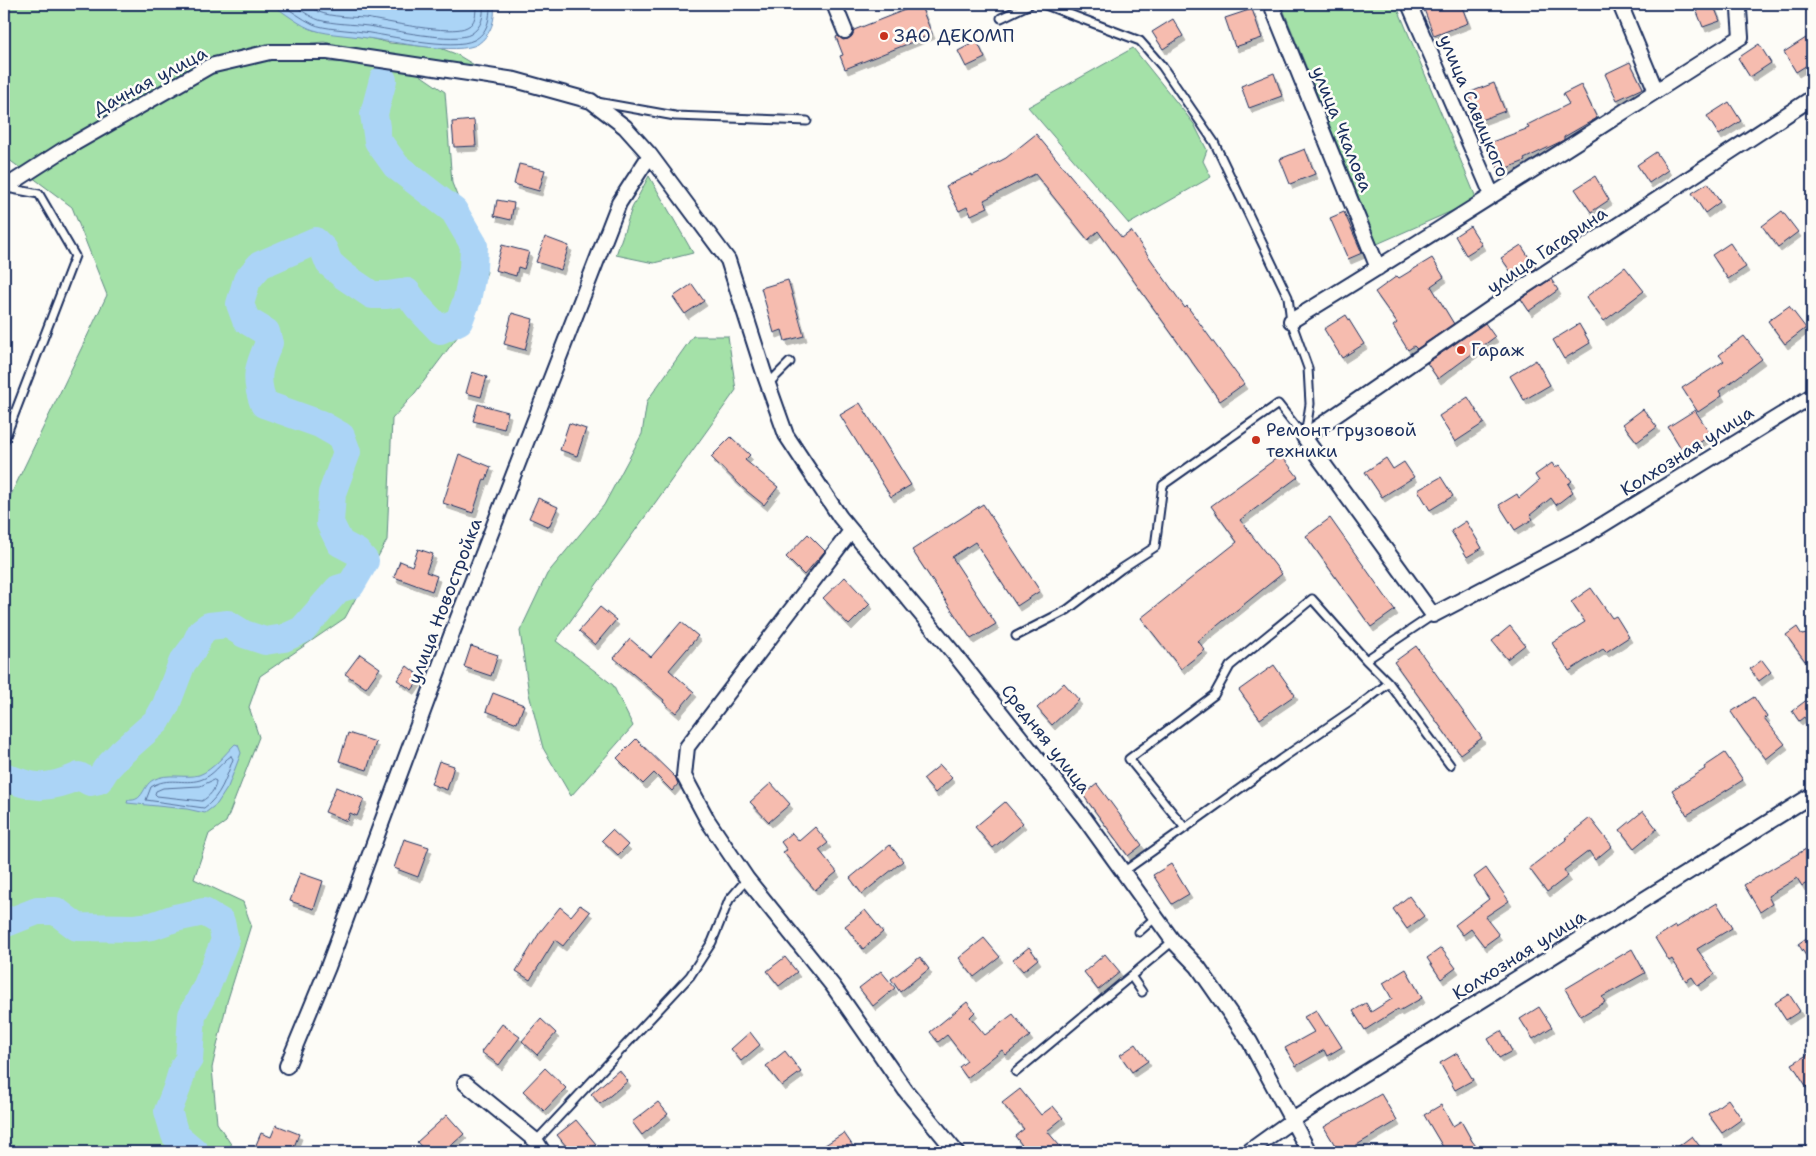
<svg xmlns="http://www.w3.org/2000/svg" width="1816" height="1156" viewBox="0 0 1816 1156" font-family="'Shantell Sans',sans-serif">
  <defs>
    <filter id="shadow"><feDropShadow dx="3" dy="5" stdDeviation="0" flood-color="#0004"/></filter>
  </defs>
  <rect width="100%" height="100%" fill="#fdfcf7"/>
  <filter id="ink" filterUnits="userSpaceOnUse"><feTurbulence type="fractalNoise" baseFrequency=".02" numOctaves="2"/><feDisplacementMap in="SourceGraphic" scale="10" xChannelSelector="R" yChannelSelector="G"/><feConvolveMatrix kernelMatrix="1 2 1 2 8 2 1 2 1" color-interpolation-filters="sRGB"/></filter>
  <g filter="url(#ink)">
    <path fill="#a4e1a8" stroke="#608883" d="M4,4H271L313,30L369,38L390,43L440,48L456,54L476,66L427,62L324,42L311,43L329,62L362,63L413,70L445,92L452,183L487,272L467,324L415,393L392,419L387,540L345,618L260,676L249,707L259,737L226,822L209,834L194,879L243,902L251,925L227,1002L212,1068L217,1123L236,1152H4V509L107,295L72,207L4,156Z
      M1281,4H1396L1477,200L1377,244Z
      M1133,48L1194,124L1207,150L1203,161L1211,177L1129,224L1028,107Z
      M649,176L693,253L654,263L616,255L632,208Z
      M693,336H728L736,390L556,641L613,685L633,726L571,796L543,748L529,694L520,631L547,574L604,505L642,434L647,401Z"/>
    <path fill="#abd4f6" stroke="#7192b9" d="M271,4H494C496,19 491,35 478,44C458,56 391,41 367,38C350,35 330,35 314,30C302,27 282,11 271,4Z
      M235,744L238,745L241,753L228,787L217,804L205,813L187,809L127,803L128,800C144,802 142,786 153,780C168,772 184,779 199,775C213,770 225,754 235,744Z"/>
    <g fill="none" stroke-linecap="round" stroke-linejoin="round">
      <path stroke="#55719b" stroke-width="1" d="M280,4C291,10 302,19 313,24C323,29 350,30 363,32C387,35 453,51 474,40C488,33 490,18 490,4
        M292,4C300,9 310,17 319,20C334,24 352,24 368,26C388,29 456,44 471,34C482,27 484,16 483,4
        M306,4C310,6 315,10 319,12C331,17 352,17 365,18C384,21 452,36 467,27C476,23 476,13 476,4
        M231,756L233,759C226,778 221,796 204,808L146,800L151,787C168,776 183,785 200,780C214,776 220,763 231,756Z
        M214,780L216,781C216,789 209,797 202,801L157,796L155,794L156,791L163,788L200,786Z"/>
      <path stroke="#abd4f6" stroke-width="28" d="M4,776C34,790 49,789 79,776L90,782L99,780L106,769L121,753L157,721L166,705L182,663L194,647L201,632L209,626L228,624L244,634L265,641L284,638L302,630L338,589L351,585L365,561L357,552L340,543L330,523L332,493L347,452L341,436L320,424L264,404C254,379 258,367 269,343L266,332L246,320L240,304L247,280L260,265L315,241L324,250L329,263L344,276L372,295H387L407,292L418,307L440,330L459,321L467,300L473,269L474,245L454,211L396,166L378,141L374,114L383,80
        M4,924L37,911H56L77,927L134,928L152,926L175,918L204,912L221,922L225,940L206,988L192,1015L189,1059L183,1068L177,1088L168,1111L175,1135L195,1152"/>
    </g>
    <path fill="#f6bcaf" stroke="#1b2f5e" filter="url(#shadow)" d="M920,4L932,34L845,69L840,56L843,55L836,37L838,36L843,40L848,39L852,36L854,30Z
      M1422,4H1461L1468,23L1434,36Z
      M1704,4H1713L1720,21L1703,27L1695,7Z
      M1252,9L1262,38L1235,47L1225,18Z
      M1173,19L1183,36L1163,49L1152,32Z
      M1806,38L1812,47V62L1796,72L1784,52Z
      M977,41L985,58L966,67L958,51Z
      M1759,44L1771,63L1750,77L1738,58Z
      M1630,62L1643,88L1617,100L1605,74Z
      M1274,73L1282,96L1249,108L1241,86Z
      M1494,83L1505,111L1478,121L1468,93Z
      M1581,85L1597,118L1564,137V140L1524,159L1525,161L1499,171L1489,143L1529,128L1527,125L1569,104L1563,94Z
      M1729,102L1741,121L1719,135L1707,116Z
      M474,120L476,146L454,147L452,122Z
      M1036,134L1122,238L1131,231L1185,308L1187,306L1244,384L1220,401L1098,231L1088,240L1035,174L984,200L988,207L971,215L967,207L959,211L946,186L972,174V176L1006,158Z
      M1305,149L1315,174L1290,184L1280,159Z
      M1656,152L1668,170L1649,183L1637,165Z
      M519,164L545,170L539,191L514,184Z
      M1595,176L1609,200L1591,212L1575,189Z
      M1708,183L1720,202L1705,213L1692,193Z
      M497,200L514,203L511,220L494,216Z
      M1782,211L1798,232L1778,247L1762,226Z
      M1344,212L1362,253L1348,259L1330,218Z
      M1470,226L1482,245L1466,255L1455,236Z
      M545,237L569,246L561,270L536,262Z
      M1730,243L1746,267L1728,279L1712,255Z
      M502,245L529,252L524,269L518,267L516,276L495,270Z
      M1521,245L1536,268L1517,280L1501,258Z
      M1432,258L1444,277L1431,286L1454,324L1417,349L1414,346L1408,350L1393,326L1397,323L1375,292L1397,276L1399,278Z
      M1625,267L1644,291L1604,321L1586,297Z
      M1551,279L1558,290L1529,311L1521,299Z
      M788,280L804,336L785,341L782,330L774,333L761,288Z
      M692,284L704,301L685,314L673,297Z
      M1789,306L1806,328L1785,344L1768,321Z
      M512,313L533,319L525,350L504,344Z
      M1346,315L1364,344L1342,358L1324,329Z
      M1485,323L1495,337L1438,379L1427,363Z
      M1579,324L1590,343L1564,359L1553,340Z
      M1744,336L1762,359L1719,391L1722,396L1698,412L1682,388L1724,361L1719,355Z
      M1536,360L1550,385L1524,400L1510,376Z
      M472,372L487,377L481,397L466,393Z
      M1468,397L1484,423L1455,442L1439,416Z
      M860,403L911,485L891,497L840,415Z
      M478,404L508,412L504,429L473,421Z
      M1643,409L1657,427L1637,442L1623,424Z
      M1695,410L1711,435L1684,453L1668,427Z
      M569,423L586,429L577,456L560,450Z
      M731,437L750,455L745,460L778,487L764,505L743,488L711,457Z
      M459,454L491,467L486,480L484,479L473,513L443,503Z
      M1281,455L1298,477L1240,520L1282,574L1198,641L1205,650L1181,669L1141,618L1237,542L1211,506Z
      M1386,458L1393,469L1404,462L1414,477L1382,497L1365,472Z
      M1552,463L1555,468L1559,465L1572,481L1568,484L1573,492L1556,505L1551,498L1530,515L1533,519L1515,530L1499,505L1517,494L1519,498L1539,481L1535,475Z
      M1441,477L1453,496L1430,510L1418,490Z
      M538,498L558,507L549,527L529,518Z
      M983,504L1040,591L1017,606L975,542L952,557L996,624L971,639L912,550Z
      M1330,518L1395,610L1371,627L1306,536Z
      M1466,521L1482,548L1467,557L1451,531Z
      M808,534L825,551L804,575L786,557Z
      M418,549L433,554L426,572L437,576L432,591L394,577L400,561L412,566Z
      M845,577L870,604L849,625L823,598Z
      M1591,588L1612,618L1616,616L1629,637L1606,652L1603,649L1569,671L1552,643L1585,622L1571,602Z
      M600,607L616,620L595,645L579,631Z
      M681,622L698,636L669,670L694,692L676,713L663,702L664,700L614,658L630,639L651,657Z
      M1510,626L1525,645L1507,659L1492,641Z
      M1797,627L1802,635L1807,634L1812,641V656L1805,661L1786,635Z
      M471,646L498,655L491,676L464,667Z
      M1416,646L1482,738L1460,754L1394,662Z
      M360,654L380,668L366,688L345,674Z
      M1762,660L1771,672L1759,681L1750,669Z
      M1274,665L1295,695L1260,719L1239,690Z
      M407,666L421,677L412,690L397,680Z
      M1064,683L1079,700L1052,725L1037,708Z
      M493,693L524,705L517,723L486,711Z
      M1812,696V728L1804,717L1799,721L1792,711Z
      M1754,697L1767,717L1764,718L1785,744L1766,759L1744,731L1731,712Z
      M348,733L376,742L367,770L339,761Z
      M636,739L676,778L678,784L672,791L654,773L643,784L617,758Z
      M1725,753L1743,780L1687,815L1672,790L1705,769L1704,767Z
      M439,761L454,766L447,790L431,784Z
      M940,765L952,778L935,793L923,779Z
      M771,783L790,804L769,822L750,802Z
      M1097,784L1142,845L1128,856L1083,795Z
      M336,787L364,799L357,816L350,813L347,821L325,812Z
      M1005,802L1023,823L993,848L975,827Z
      M1643,811L1657,829L1634,848L1620,830Z
      M1590,818L1612,846L1595,860L1589,851L1564,870L1568,876L1547,892L1529,868L1567,839L1565,838Z
      M815,827L828,843L819,850L837,872L815,890L783,852L787,850L781,842L792,833L799,841Z
      M612,830L628,845L618,855L602,840Z
      M404,839L429,847L418,877L394,868Z
      M890,845L903,861L862,894L850,878Z
      M1806,849L1812,859V880L1802,886L1797,878L1768,896L1772,904L1760,912L1744,885Z
      M1171,864L1189,894L1172,904L1153,875Z
      M1486,868L1509,901L1485,917L1499,935L1484,946L1471,929L1463,935L1455,925L1489,899L1474,877Z
      M300,873L323,881L314,909L290,901Z
      M1409,896L1424,916L1407,929L1393,909Z
      M1717,903L1732,928L1697,949L1715,974L1698,986L1692,977L1686,981L1672,959L1669,961L1655,938L1675,926L1676,928Z
      M580,905L590,912L563,946L555,940L530,980L516,971L540,932L560,907L571,916Z
      M865,910L883,932L863,949L845,926Z
      M1812,934V964L1798,944Z
      M984,938L1000,957L974,977L959,958Z
      M1029,947L1038,959L1023,971L1013,960Z
      M1441,948L1456,968L1441,979L1427,958Z
      M1632,949L1645,973L1602,997L1605,1002L1581,1016L1565,989Z
      M1105,954L1120,972L1098,990L1084,972Z
      M785,957L797,972L779,986L767,971Z
      M920,957L929,969L900,992L891,979Z
      M1406,969L1422,998L1399,1011L1398,1009L1365,1030L1353,1011L1366,1003L1371,1012L1392,999L1383,983Z
      M881,971L895,988L873,1006L859,988Z
      M1789,994L1800,1011L1786,1020L1775,1003Z
      M967,1002L975,1012L970,1017L985,1035L1013,1014L1030,1036L1006,1055L1002,1050L967,1078L959,1067L967,1061L947,1035L938,1042L930,1032Z
      M1539,1007L1552,1027L1533,1039L1520,1019Z
      M1316,1010L1326,1026L1328,1025L1342,1047L1327,1056L1324,1050L1296,1066L1285,1048L1314,1032L1304,1017Z
      M541,1019L556,1033L537,1055L522,1041Z
      M502,1024L520,1037L499,1065L481,1052Z
      M1501,1031L1512,1051L1499,1058L1488,1039Z
      M750,1032L760,1045L741,1061L731,1049Z
      M1136,1044L1148,1061L1132,1072L1120,1055Z
      M785,1051L801,1072L782,1086L766,1066Z
      M1812,1052V1095L1792,1064Z
      M1457,1053L1473,1080L1455,1090L1440,1063Z
      M545,1068L566,1088L544,1111L523,1091Z
      M619,1070L628,1081L600,1104L591,1094Z
      M1020,1089L1041,1115L1053,1106L1063,1118L1047,1131L1065,1152H1027L1015,1136L1024,1129L1002,1103Z
      M1381,1094L1397,1121L1355,1146L1358,1152H1339L1324,1127Z
      M1728,1099L1742,1119L1722,1133L1708,1114Z
      M658,1102L668,1114L642,1135L632,1122Z
      M1441,1105L1453,1126L1461,1121L1472,1141L1481,1152H1446L1424,1115Z
      M447,1115L464,1134L444,1152H426L417,1142Z
      M576,1120L596,1144L587,1152H571L557,1135Z
      M276,1125L299,1134L292,1152H253L261,1133L271,1137Z
      M844,1133L857,1152H814Z
      M1692,1136L1704,1152H1671Z"/>
    <g fill="none" stroke-linecap="round" stroke-linejoin="round">
      <g stroke="#1b2f5e" stroke-width="11">
        <path id="service" d="M1043,4L1140,41L1162,66L1214,142L1288,297L1291,321L1308,368L1310,404L1305,436
          M1001,18L1030,4
          M597,102L675,116L807,121
          M768,384L790,362
          M4,441L75,256L39,194L7,188
          M1433,615L1366,660L1312,599L1230,666L1214,695L1129,759L1185,828L1281,759L1360,705L1389,683L1450,765
          M1016,636L1067,610L1121,569L1155,547L1163,485L1278,404L1304,437
          M1366,660L1389,683
          M1123,872L1185,828
          M1139,932L1156,917
          M1131,976L1142,992
          M1016,1072L1173,941
          M536,1141L690,976L712,942L729,900L747,879
          M1806,1152L1812,1148"/>
      </g>
      <g stroke="#1b2f5e" stroke-width="18">
        <path id="minor" d="M834,4L845,31
          M1271,4L1378,268
          M1409,4L1492,195
          M1620,4L1656,91
          M1812,98L1496,305L1304,437L1433,615L1586,535L1812,396
          M4,188L63,150L210,66L270,52H328L515,80L591,101L625,127L650,155L728,260L764,373L786,435L840,517L956,656L1085,819L1173,941L1198,967L1250,1042L1309,1152
          M1291,321C1443,229 1591,132 1741,37L1739,10L1737,4
          M851,531L687,747L684,776L708,821L747,879L833,986L906,1091L956,1152
          M287,1066L328,967L451,636L619,203L650,155
          M465,1083L536,1141L543,1152
          M1248,1152L1291,1121L1352,1081L1812,795"/>
      </g>
      <use href="#service" stroke="#fdfcf7" stroke-width="7"/>
      <use href="#minor" stroke="#fdfcf7" stroke-width="14"/>
    </g>
  </g>
  <g fill="#c8321e" stroke="#fdfcf7" stroke-width="2">
    <circle cx="884" cy="36" r="5"/>
    <circle cx="1461" cy="350" r="5"/>
    <circle cx="1256" cy="440" r="5"/>
  </g>
  <g text-anchor="middle" dominant-baseline="central" stroke-width="5" stroke-linejoin="round" paint-order="stroke">
    <g font-size="18" fill="#1b2f5e" stroke="#fdfcf7" text-anchor="start">
      <text x="894" y="36">ЗАО ДЕКОМП</text>
      <text x="1471" y="350">Гараж</text>
      <text x="1266" y="430">Ремонт грузовой<tspan x="1266" dy="21">техники</tspan></text>
    </g>
    <g font-size="18" fill="#1b2f5e" stroke="#fdfcf7">
      <text transform="translate(150 81) rotate(-28)">Дачная улица</text>
      <text transform="translate(1474 106) rotate(67)">улица Савицкого</text>
      <text transform="translate(1342 129) rotate(68)">улица Чкалова</text>
      <text transform="translate(1547 250) rotate(-34)">улица Гагарина</text>
      <text transform="translate(1687 451) rotate(-32)">Колхозная улица</text>
      <text transform="translate(445 601) rotate(-69)">улица Новостройка</text>
      <text transform="translate(1046 739) rotate(52)">Средняя улица</text>
      <text transform="translate(1519 955) rotate(-32)">Колхозная улица</text>
    </g>
  </g>
  <rect width="1816" height="1156" fill="none" stroke="#fdfcf7" stroke-width="20"/>
  <rect x="10" y="10" width="1796" height="1136" fill="none" stroke="#1b2f5e" stroke-width="2" filter="url(#ink)"/>
</svg>
